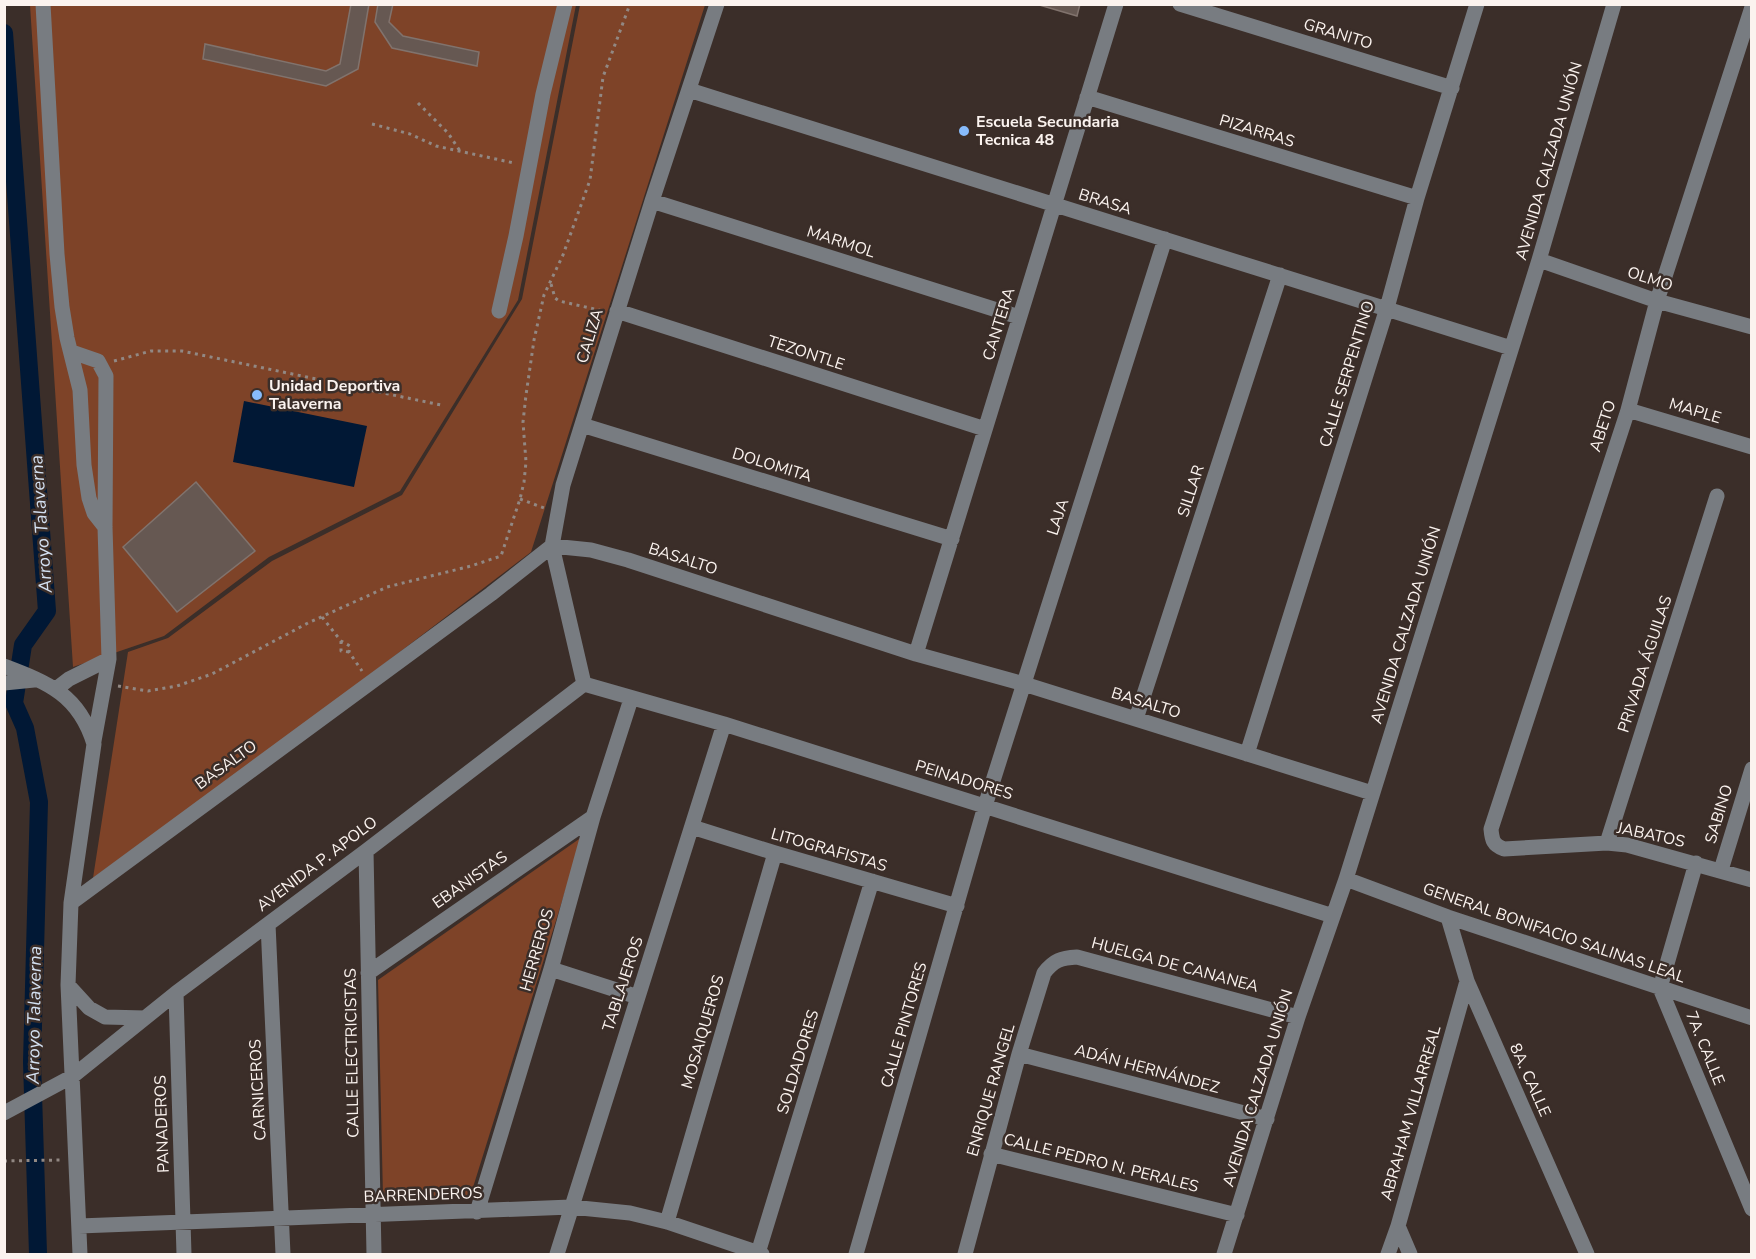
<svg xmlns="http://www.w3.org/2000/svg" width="1756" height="1259" viewBox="0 0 1756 1259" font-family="'Nunito Sans',sans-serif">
  <rect width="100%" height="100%" fill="#3b2e29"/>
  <path fill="#7e4328" d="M30,5H576L518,300L400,491L269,557L164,636L73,667Z
    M580,5H705L531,552L313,718L93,878L128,652L168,638L272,561L402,495L522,299Z
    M582,837L470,1197L383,1196L378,980Z"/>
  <path fill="#011835" d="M244,401L367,426L354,487L233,462Z"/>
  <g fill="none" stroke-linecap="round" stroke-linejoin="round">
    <path stroke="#011835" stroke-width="18" d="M4,33L47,611L23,645L14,703L25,728L39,802L32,1062L38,1254"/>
  </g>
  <path fill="#665852" stroke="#81736d" stroke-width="1.5" d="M351,4H369L358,69L326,86L203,59L205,44L326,71L340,64Z
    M378,4H393L389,22L403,36L479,52L477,66L392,48L375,22Z
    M1036,4H1080L1077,16Z
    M196,482L255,551L177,612L123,547Z"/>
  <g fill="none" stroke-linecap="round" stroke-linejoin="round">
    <path stroke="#928883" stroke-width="3" stroke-dasharray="3 4.5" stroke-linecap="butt" d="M418,103L448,133L460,151
      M372,124L410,134L436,146L514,163
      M551,284L555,298L559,301L603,311
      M114,361L151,351H182L441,405
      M520,499L544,508
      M322,617L341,641L350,646L349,652L362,671
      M341,641V651L349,652
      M118,686L148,691L177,686L212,674L308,623L387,587L471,566L501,556L520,499L524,482L526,462L523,422L526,395L534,340L544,295L563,255L590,180L603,77L630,4
      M4,1161L60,1160"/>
    <path stroke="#787c81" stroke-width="15" d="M43,4L57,254L62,307L67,338L80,390L84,465L89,498L94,513L105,527
      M1180,4L1452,88
      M1752,7L1657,301L1628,410L1491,829C1492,840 1493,845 1504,849L1607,843L1627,845L1752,880
      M689,90L1511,348
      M1087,97L1417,198
      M652,201L1019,317
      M1539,260L1657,301L1752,327
      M499,311L516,236L543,94L565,4
      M617,311L985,429
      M72,352L98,361L106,376L105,527L109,659L94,741
      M1628,410L1752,447
      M582,425L952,539
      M916,654L1116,4
      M4,666C49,683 79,695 94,744L71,903L68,985L80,1254
      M4,683L34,680
      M584,684L724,724L1333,916
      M584,684L552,546L563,485L652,201L717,4
      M56,689L69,679L109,659
      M1136,719L1280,275
      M1247,754L1387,308L1417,198L1477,4
      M692,827L775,853L957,906
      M1607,843L1717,496
      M366,851L374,1254
      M1696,863L1660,988L1752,1209
      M1721,870L1752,769
      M1346,879L1448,917L1752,1018
      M71,903L491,594L552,546L591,550L628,560L916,654L1024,684L1372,793
      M1448,917L1467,981L1587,1254
      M268,924L283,1254
      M551,969L638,997
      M368,973L593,817
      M68,985L89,1008L105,1017L145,1018
      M176,993L184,1254
      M1019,1054L1267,1119
      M4,1113L73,1076L176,993L366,851L584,684
      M991,1154L1237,1215
      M477,1212L551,969L593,817L631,699
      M667,1222L775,853
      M79,1226L571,1207L630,1213L667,1222L762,1254
      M1398,1226L1410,1254
      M758,1253L872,881
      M557,1254L724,724
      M856,1254L985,806L1165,239
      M965,1254L1019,1054L1044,973C1054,960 1061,958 1077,957L1298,1017
      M1224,1254L1298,1017L1346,879L1539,260L1614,4
      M1388,1254L1398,1226L1467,981"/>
  </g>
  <g fill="#87bbfb" stroke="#3b2e29" stroke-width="2">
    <circle cx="964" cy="131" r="6"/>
    <circle cx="257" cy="395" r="6"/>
  </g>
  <g text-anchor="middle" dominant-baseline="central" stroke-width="5" stroke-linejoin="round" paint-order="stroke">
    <g font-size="16" fill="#fbf3ef" stroke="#3b2e29">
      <text transform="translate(1338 34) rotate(17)">GRANITO</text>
      <text transform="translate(1257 131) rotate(17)">PIZARRAS</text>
      <text transform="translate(1549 161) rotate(-74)">AVENIDA CALZADA UNIÓN</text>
      <text transform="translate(1105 202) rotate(17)">BRASA</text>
      <text transform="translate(841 242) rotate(18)">MARMOL</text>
      <text transform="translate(1650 279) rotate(18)">OLMO</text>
      <text transform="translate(999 324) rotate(-73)">CANTERA</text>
      <text transform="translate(590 336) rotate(-73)">CALIZA</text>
      <text transform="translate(806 353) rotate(18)">TEZONTLE</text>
      <text transform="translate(1347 374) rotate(-73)">CALLE SERPENTINO</text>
      <text transform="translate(1695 411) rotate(17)">MAPLE</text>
      <text transform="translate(1603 426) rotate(-72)">ABETO</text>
      <text transform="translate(772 465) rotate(17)">DOLOMITA</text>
      <text transform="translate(1191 491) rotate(-72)">SILLAR</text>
      <text transform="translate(1058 517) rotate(-72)">LAJA</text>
      <text transform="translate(683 559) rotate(18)">BASALTO</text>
      <text transform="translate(1406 625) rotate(-73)">AVENIDA CALZADA UNIÓN</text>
      <text transform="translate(1645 664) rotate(-72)">PRIVADA ÁGUILAS</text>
      <text transform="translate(1146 703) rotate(17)">BASALTO</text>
      <text transform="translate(226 765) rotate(-36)">BASALTO</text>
      <text transform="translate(964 780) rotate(17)">PEINADORES</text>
      <text transform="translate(1719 814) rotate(-73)">SABINO</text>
      <text transform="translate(1651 835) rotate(12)">JABATOS</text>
      <text transform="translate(829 850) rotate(16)">LITOGRAFISTAS</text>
      <text transform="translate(317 864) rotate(-37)">AVENIDA P. APOLO</text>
      <text transform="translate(470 880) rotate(-35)">EBANISTAS</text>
      <text transform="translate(1554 933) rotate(19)">GENERAL BONIFACIO SALINAS LEAL</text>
      <text transform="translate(537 950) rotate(-74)">HERREROS</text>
      <text transform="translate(1175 965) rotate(15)">HUELGA DE CANANEA</text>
      <text transform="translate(623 984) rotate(-72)">TABLAJEROS</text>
      <text transform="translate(904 1025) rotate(-74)">CALLE PINTORES</text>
      <text transform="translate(703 1032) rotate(-74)">MOSAIQUEROS</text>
      <text transform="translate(1705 1048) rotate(68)">7A. CALLE</text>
      <text transform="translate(352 1053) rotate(-91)">CALLE ELECTRICISTAS</text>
      <text transform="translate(798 1062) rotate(-73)">SOLDADORES</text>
      <text transform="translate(1147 1069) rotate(15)">ADÁN HERNÁNDEZ</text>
      <text transform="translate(1530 1080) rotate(66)">8A. CALLE</text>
      <text transform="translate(1258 1088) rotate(-73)">AVENIDA CALZADA UNIÓN</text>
      <text transform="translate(258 1090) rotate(-93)">CARNICEROS</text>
      <text transform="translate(991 1090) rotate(-74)">ENRIQUE RANGEL</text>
      <text transform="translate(1411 1113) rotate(-74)">ABRAHAM VILLARREAL</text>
      <text transform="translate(162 1124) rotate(-92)">PANADEROS</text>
      <text transform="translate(1101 1163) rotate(14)">CALLE PEDRO N. PERALES</text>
      <text transform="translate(423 1195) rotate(-2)">BARRENDEROS</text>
    </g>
    <g font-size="16" font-weight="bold" fill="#fbf3ef" stroke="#3b2e29" text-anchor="start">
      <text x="976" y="122">Escuela Secundaria<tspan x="976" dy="18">Tecnica 48</tspan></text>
      <text x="269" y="386">Unidad Deportiva<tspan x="269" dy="18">Talaverna</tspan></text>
    </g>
    <g font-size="18" font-style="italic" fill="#d4e1f2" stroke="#3b2e29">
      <text transform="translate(41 524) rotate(-94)">Arroyo Talaverna</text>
      <text transform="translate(34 1015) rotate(-89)">Arroyo Talaverna</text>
    </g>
  </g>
  <rect width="1756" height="1259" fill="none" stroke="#fbf3ef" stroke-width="12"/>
</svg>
